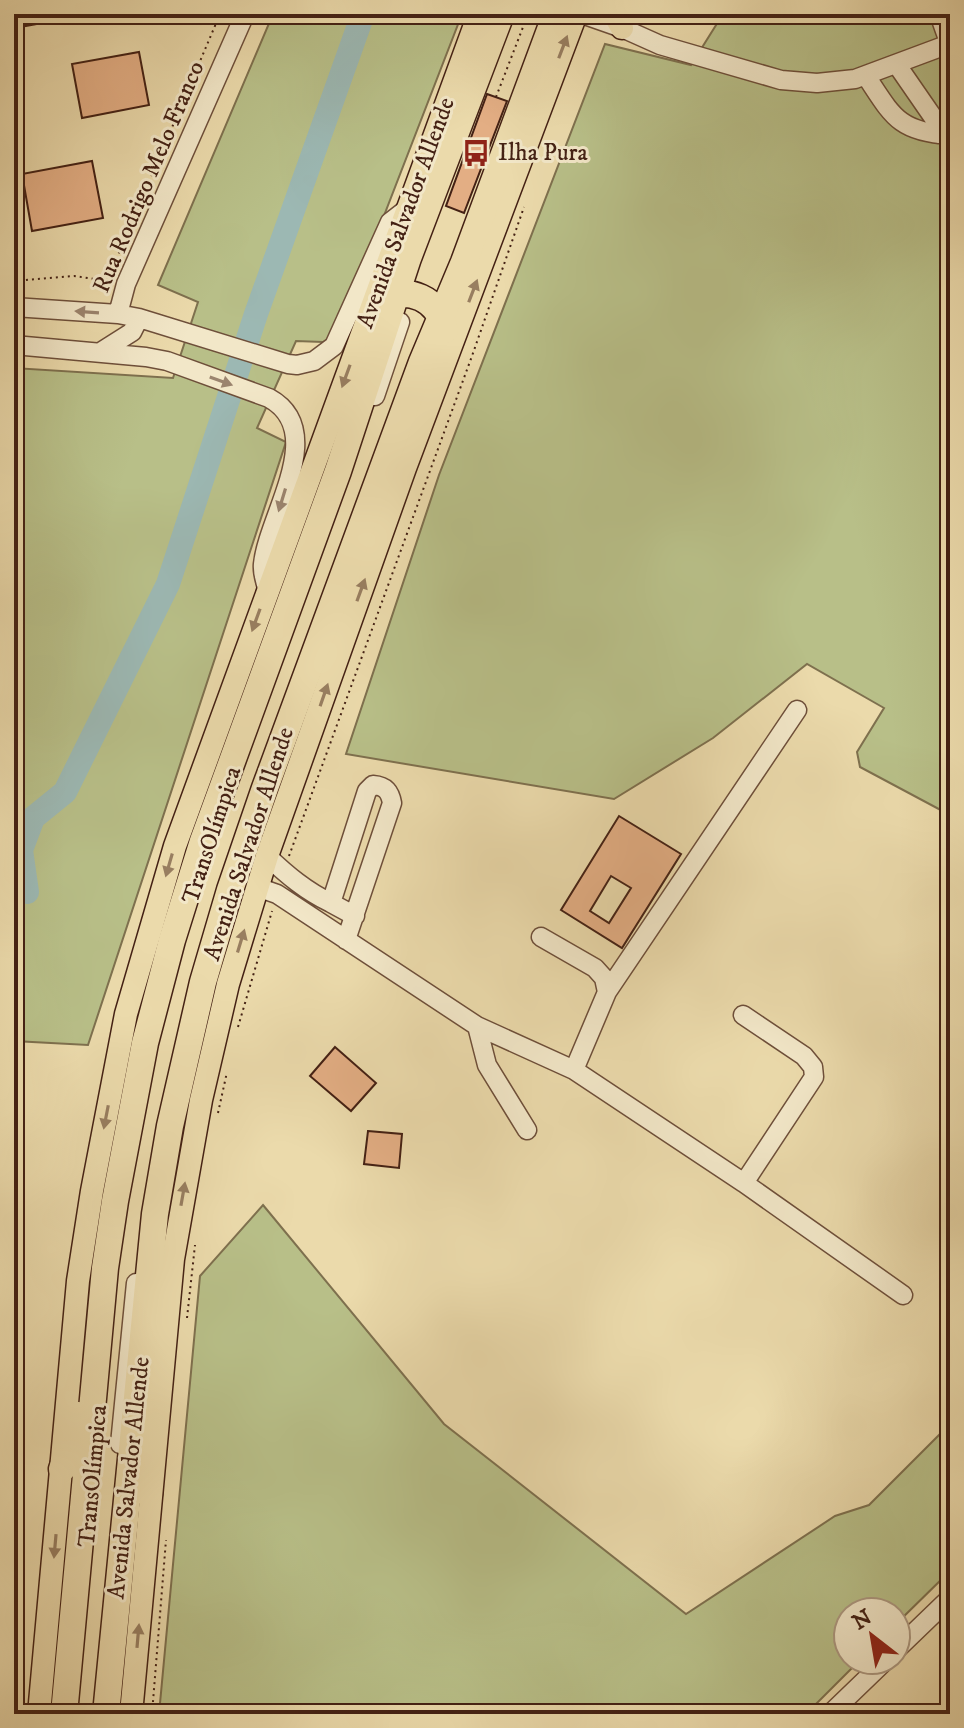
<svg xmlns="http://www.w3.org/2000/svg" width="964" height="1728" viewBox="0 0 964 1728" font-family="'IM FELL DW Pica',serif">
  <rect width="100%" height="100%" fill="#ebdaab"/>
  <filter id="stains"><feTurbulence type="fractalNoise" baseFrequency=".0025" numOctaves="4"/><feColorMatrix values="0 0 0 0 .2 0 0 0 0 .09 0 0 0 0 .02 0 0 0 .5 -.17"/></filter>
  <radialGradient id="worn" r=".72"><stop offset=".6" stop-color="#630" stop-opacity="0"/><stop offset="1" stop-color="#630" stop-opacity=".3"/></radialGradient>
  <path fill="#b8bf88" stroke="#7e704e" stroke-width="2" d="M273,14H462L339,332L323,342L296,341L257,428L286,442L88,1045L14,1041V368L173,378L198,302L158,285Z
    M723,14H950V815L860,767L857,752L884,708L807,664L713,738L614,799L346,754L439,475L605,44L691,65Z
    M263,1205L444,1424L686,1614L835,1516L869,1505L950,1424V1571L896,1624V1612H848V1660H860L806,1714H159L200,1276Z"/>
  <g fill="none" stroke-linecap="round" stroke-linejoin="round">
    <path stroke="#9cb8b3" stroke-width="24" d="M27,892L21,850L33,818L65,792L168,584L256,314L363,14"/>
  </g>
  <path fill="#e3ae84" stroke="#442114" stroke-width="2" fill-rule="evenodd" d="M18,14H59V20L20,27Z
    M139,52L149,105L82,118L72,64Z
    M487,94L507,101L464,213L446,206Z
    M92,161L103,218L32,231L22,174Z
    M619,816L681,854L622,948L561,910ZM611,876L631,888L609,923L590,911Z
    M335,1047L376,1083L351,1111L310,1076Z
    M368,1131L402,1134L399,1168L364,1164Z"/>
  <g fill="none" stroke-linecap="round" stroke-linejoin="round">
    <g stroke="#6e4f3a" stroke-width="21">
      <path id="minor" d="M582,14L622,28L660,45L781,80L817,83L855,79L949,44
        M939,14L950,45
        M897,65L935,120L938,134
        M866,76C892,115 898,132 950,135
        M14,307L118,314L139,318L288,364L297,365L314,361L334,346L390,222L408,208
        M118,314L126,284L245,14
        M14,345L146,357L167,361L269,398C329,431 268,515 263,564C262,573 265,580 267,588
        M102,351L132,332L139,318
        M375,396L400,322
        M267,856C287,875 306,891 331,903
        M257,887L277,894L477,1026L574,1070L744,1183L903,1295
        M541,937L595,968L604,978L607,992L574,1070
        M346,940L392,803C390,792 386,786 373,785L367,791L331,903L355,916
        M607,992L797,710
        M743,1015L804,1056L813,1067L814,1077L744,1183
        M477,1026L487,1065L527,1130
        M120,1444L136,1283
        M896,1650L950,1598
        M830,1714L886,1660"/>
    </g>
    <g stroke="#442114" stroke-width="25">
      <path id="major" d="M614,14L622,28
        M39,1714L78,1281L92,1191L126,1014L175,846L479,14
        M131,1714L173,1259L201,1100L228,984L267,856L405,468L576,14"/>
    </g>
    <g stroke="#442114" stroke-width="29">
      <path id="highway" d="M380,299C409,286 438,298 445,330
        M148,1442L146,1467L149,1494
        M62,1469L74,1437L77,1415
        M64,1714L105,1268L115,1201L145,1043L172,940L203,841L338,471L408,258L501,14
        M106,1714L155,1214L170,1126L203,982L230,890L265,788L422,362L464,262L556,14"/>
    </g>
    <path stroke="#442114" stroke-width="2" stroke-dasharray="2 4" stroke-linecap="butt" d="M496,97L525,22
      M14,281L74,276L108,281
      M107,281L220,14
      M289,856L472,356L524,207
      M238,1027L272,911
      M218,1113L227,1072
      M187,1318L195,1245
      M152,1714L166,1540"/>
    <use href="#minor" stroke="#f2e7c8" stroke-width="18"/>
    <use href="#major" stroke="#ebdaab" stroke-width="22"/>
    <use href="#highway" stroke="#ebdaab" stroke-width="26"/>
  </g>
  <defs><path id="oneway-solid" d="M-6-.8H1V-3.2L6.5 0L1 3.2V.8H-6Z" transform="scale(2)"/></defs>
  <g fill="#987e60">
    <use href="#oneway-solid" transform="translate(563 47) rotate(-69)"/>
    <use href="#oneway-solid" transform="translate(473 291) rotate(-69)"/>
    <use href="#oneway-solid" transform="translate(346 376) rotate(110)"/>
    <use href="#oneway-solid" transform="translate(361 590) rotate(-70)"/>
    <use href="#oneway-solid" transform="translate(256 620) rotate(110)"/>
    <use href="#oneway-solid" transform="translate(324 695) rotate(-71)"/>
    <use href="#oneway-solid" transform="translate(169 865) rotate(106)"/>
    <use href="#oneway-solid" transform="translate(241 941) rotate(-73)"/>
    <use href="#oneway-solid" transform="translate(106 1117) rotate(101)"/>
    <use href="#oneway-solid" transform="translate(183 1194) rotate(-80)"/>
    <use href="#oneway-solid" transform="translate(55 1546) rotate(95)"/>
    <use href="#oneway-solid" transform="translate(138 1636) rotate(-85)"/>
  </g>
  <g fill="#9b846e">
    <use href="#oneway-solid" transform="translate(87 312) rotate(-176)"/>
    <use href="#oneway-solid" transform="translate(221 381) rotate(20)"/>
    <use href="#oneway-solid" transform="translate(282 500) rotate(107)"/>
  </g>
  <defs>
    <g id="bus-bare" transform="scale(2.16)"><path d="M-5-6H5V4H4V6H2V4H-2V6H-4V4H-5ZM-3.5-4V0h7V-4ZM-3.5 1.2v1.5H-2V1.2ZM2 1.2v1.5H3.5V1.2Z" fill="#8f2418" stroke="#f2e7c8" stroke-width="2.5" paint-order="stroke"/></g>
  </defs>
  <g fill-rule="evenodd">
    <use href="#bus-bare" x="476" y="153"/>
  </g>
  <g text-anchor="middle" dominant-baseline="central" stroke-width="6" stroke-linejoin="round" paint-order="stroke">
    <g font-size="24" fill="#442114" stroke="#f2e7c8" text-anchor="start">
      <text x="498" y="153">Ilha Pura</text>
    </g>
    <g font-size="24" fill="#442114" stroke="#f2e7c8">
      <text transform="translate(149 177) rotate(-67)">Rua Rodrigo Melo Franco</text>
      <text transform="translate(406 213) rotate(-70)">Avenida Salvador Allende</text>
      <text transform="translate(212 835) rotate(-72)">TransOlímpica</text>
      <text transform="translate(249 844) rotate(-72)">Avenida Salvador Allende</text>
      <text transform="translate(93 1476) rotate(-85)">TransOlímpica</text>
      <text transform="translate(129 1478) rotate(-84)">Avenida Salvador Allende</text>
    </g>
  </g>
  <rect width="964" height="1728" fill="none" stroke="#ebdaab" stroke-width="48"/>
  <rect x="16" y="16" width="932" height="1696" fill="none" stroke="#442114" stroke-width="4"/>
  <rect x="24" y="24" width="916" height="1680" fill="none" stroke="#442114" stroke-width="2"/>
  <g transform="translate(872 1636) rotate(329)"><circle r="38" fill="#f2e7c8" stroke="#ac9880" stroke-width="2"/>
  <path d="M0-6L14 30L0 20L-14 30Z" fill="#8f2418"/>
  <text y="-12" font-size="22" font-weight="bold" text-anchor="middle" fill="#442114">N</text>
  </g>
  <rect width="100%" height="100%" filter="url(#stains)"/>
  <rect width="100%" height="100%" fill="url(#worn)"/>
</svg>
